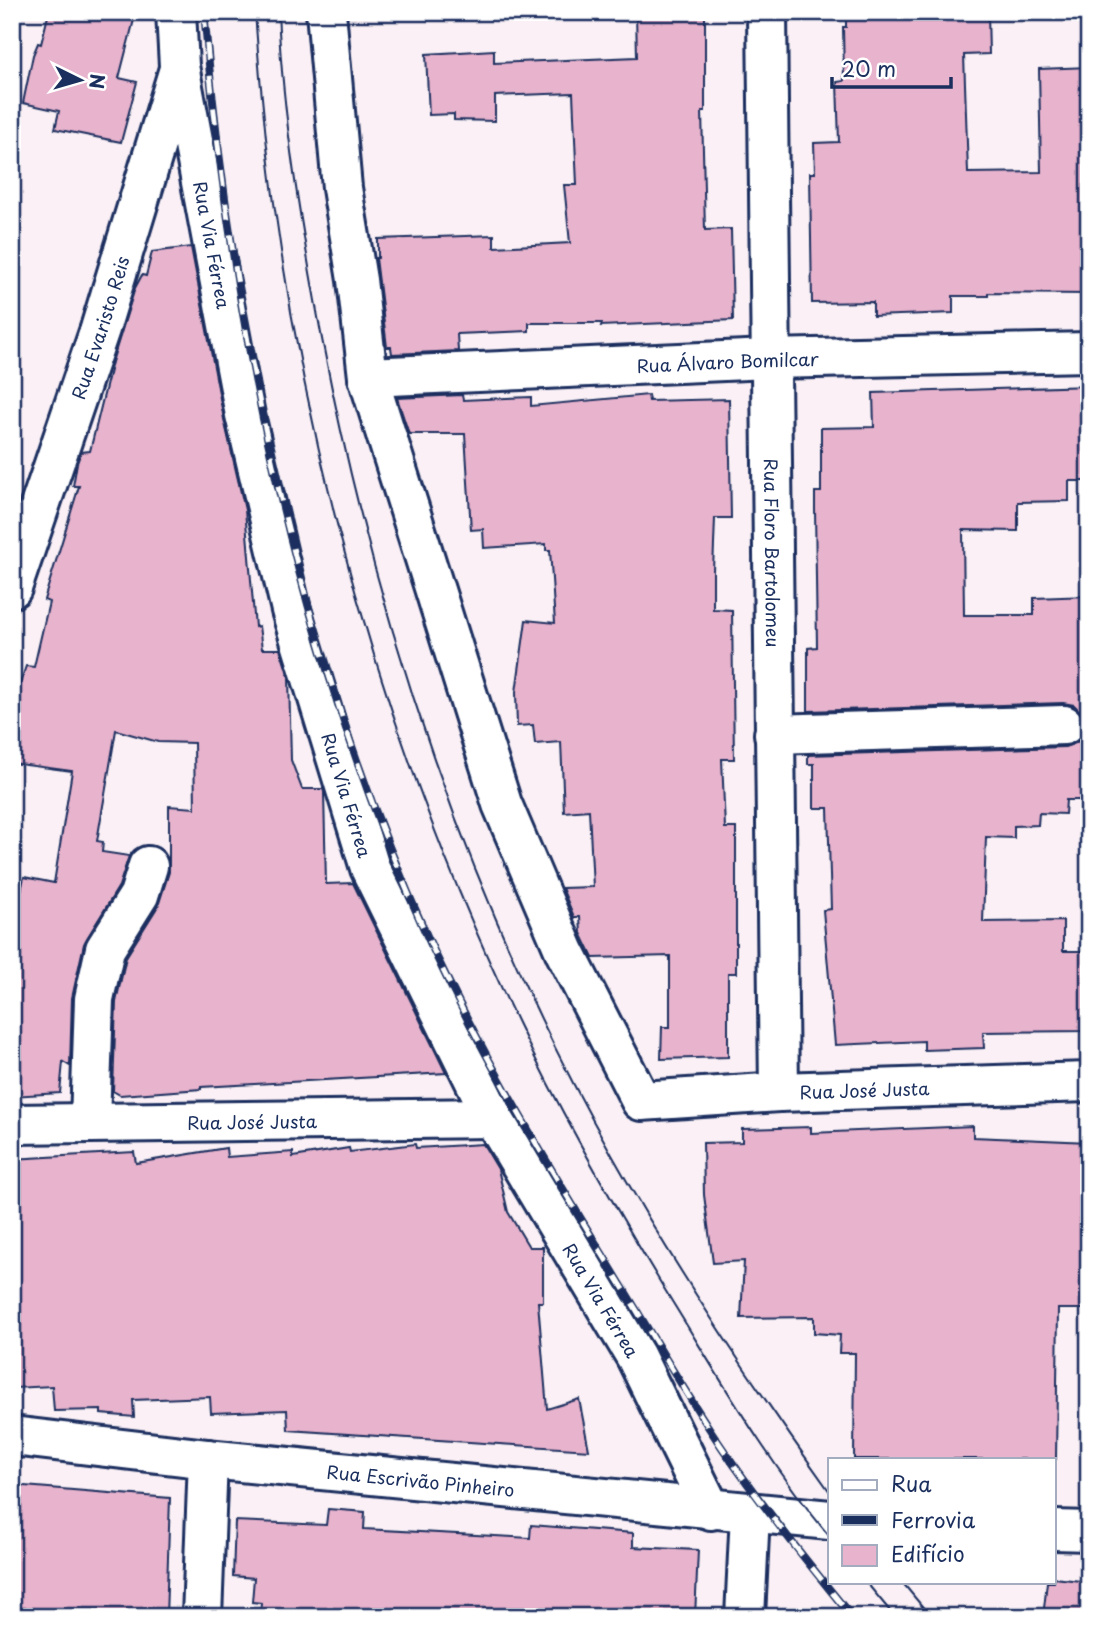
<svg xmlns="http://www.w3.org/2000/svg" width="1101" height="1629" viewBox="0 0 1101 1629" font-family="'Playpen Sans',sans-serif">
  <rect width="100%" height="100%" fill="#faf0f5"/>
  <filter id="ink" filterUnits="userSpaceOnUse"><feTurbulence type="fractalNoise" baseFrequency=".0143" numOctaves="2"/><feDisplacementMap in="SourceGraphic" scale="14" xChannelSelector="R" yChannelSelector="G"/><feConvolveMatrix kernelMatrix="1 2 1 2 8 2 1 2 1" color-interpolation-filters="sRGB"/></filter>
  <g filter="url(#ink)">
    <path fill="#e8b3cc" stroke="#1b2f5e" stroke-width="2" d="M49,12H136L119,78L137,82L121,142L55,129L59,111L23,103L33,55L38,43L41,44Z
      M636,12H705V111H702L705,230L731,229L733,320L601,326L602,323H529V331L457,334L458,351L392,354L391,347H387L376,258H378V239L494,235V247L570,243L564,185H577L573,93L495,96V121L454,120V114L429,115L426,54L494,50V63L637,57Z
      M846,12H988L989,54L964,55L968,173L1041,172L1039,69L1089,67V294L988,293V296H953V313L873,316V302L812,303L810,173H815L814,143L839,142L837,82L844,81L843,27H846Z
      M191,247L224,419L245,510L255,627L259,626L262,649H280L289,677L291,760L302,789H323L324,792L326,884L353,883L446,1073L201,1087V1089L120,1095L113,1091L116,1002L126,957L158,906L169,872V806L195,808L194,743L158,742L116,730L97,841L103,842L102,852L129,856L119,886L84,944L72,998L70,1066L63,1062L60,1093L12,1096V934L24,877L54,883L72,771L12,763V706L26,666L34,667L49,602L44,600L79,486H73L77,463L81,452L90,451L112,362L135,288L142,275L146,276L152,252Z
      M1089,386V481H1069V501L1018,502V531L963,530L964,615H1034V598L1089,596V800H1066L1065,814L1039,813L1038,825L1014,826V838L986,837L983,922L1063,921V951H1089V1031L983,1032L984,1048L924,1050V1041L835,1045L823,910L831,909L828,808H814V764H808V755L1065,747L1076,743L1083,736L1086,725L1082,713L1074,705L1063,703L808,711V648L817,647L815,509V492H821V428L874,427L873,393Z
      M462,395L463,400L531,397V406L648,395L649,401L729,399L731,518H715L713,571V609L732,610L734,759H722L725,828H736V973H728V1057L661,1059L662,1027H670V956L593,958L581,933L580,917H574L562,888L593,887L589,810L564,812L561,742L535,744L533,725L517,726L516,692L526,620L555,623L550,550H546V544L484,548L483,529L471,530L465,434H409L397,398Z
      M973,1126V1137L1089,1142V1309H1058L1056,1459H854L855,1353H839L840,1335L814,1333V1317L741,1318L744,1261L713,1263L704,1195L703,1143L742,1142V1129L811,1127V1133Z
      M415,1144L416,1148L483,1144L498,1169L508,1212L529,1247H543V1302H538L547,1409L579,1399L589,1450L288,1430L287,1410L211,1413L210,1397L133,1400L134,1417L101,1414V1410L54,1411L52,1386L14,1388L12,1159L134,1152L136,1163L226,1148L227,1157L293,1152V1157L349,1148L350,1152Z
      M12,1485L170,1498L166,1617H12Z
      M328,1509L365,1512L364,1529L530,1538L531,1525L633,1533V1547L698,1550L695,1617H260L261,1603L252,1602L254,1578L233,1576L235,1521L326,1525Z
      M1054,1578L1089,1582V1617H1043L1047,1582H1054Z"/>
    <g fill="none" stroke-linecap="round" stroke-linejoin="round">
      <g stroke="#1b2f5e" stroke-width="44">
        <g id="minor">
          <path id="s1" d="M176,12L179,66L245,415L291,610L370,868L493,1118L636,1357L711,1510"/>
          <path id="s2" d="M326,12L342,188L357,280L368,377L502,804L565,952L641,1101L779,1092L1089,1082"/>
          <path id="s3" d="M767,12L779,1092"/>
          <path id="s4" d="M368,377L769,359L1089,352"/>
          <path id="s5" d="M12,588L100,329L178,72"/>
          <path d="M774,734L1064,725"/>
          <path d="M90,1123L94,999L105,949L139,895L148,866"/>
          <path id="s6" d="M12,1124L493,1118"/>
          <path id="s7" d="M12,1436L208,1459L830,1520"/>
          <path d="M1054,1530L1089,1531"/>
          <path d="M202,1617L208,1459"/>
          <path d="M745,1617L750,1513"/>
        </g>
      </g>
      <use href="#minor" stroke="#fff" stroke-width="38"/>
      <path stroke="#1b2f5e" stroke-width="2" d="M255,12C277,358 369,715 520,1027C565,1122 618,1213 673,1303C722,1382 770,1465 830,1537
        M278,12C283,122 302,231 322,339C376,621 470,904 612,1155C677,1271 752,1383 830,1492
        M866,1582L895,1617
        M902,1582L931,1617"/>
      <g stroke="#1b2f5e" stroke-width="8">
        <path id="rail" d="M204,12C231,322 298,651 427,936C482,1057 551,1170 620,1283C654,1338 686,1395 723,1449C762,1506 807,1562 852,1617"/>
      </g>
      <use href="#rail" stroke="#fff" stroke-width="5" stroke-dasharray="16" stroke-linecap="butt"/>
    </g>
  </g>
  <g text-anchor="middle" dominant-baseline="central" stroke-width="7" stroke-linejoin="round" paint-order="stroke">
    <g font-size="18" fill="#1b2f5e" stroke="#fff">
      <text stroke="none"><textPath href="#s1" startOffset="236">Rua Via Férrea</textPath></text>
      <text stroke="none"><textPath href="#s5" startOffset="275">Rua Evaristo Reis</textPath></text>
      <text stroke="none"><textPath href="#s4" startOffset="360">Rua Álvaro Bomilcar</textPath></text>
      <text stroke="none"><textPath href="#s3" startOffset="541">Rua Floro Bartolomeu</textPath></text>
      <text stroke="none"><textPath href="#s1" startOffset="803">Rua Via Férrea</textPath></text>
      <text stroke="none"><textPath href="#s2" startOffset="1367">Rua José Justa</textPath></text>
      <text stroke="none"><textPath href="#s6" startOffset="240">Rua José Justa</textPath></text>
      <text stroke="none"><textPath href="#s1" startOffset="1370">Rua Via Férrea</textPath></text>
      <text stroke="none"><textPath href="#s7" startOffset="411">Rua Escrivão Pinheiro</textPath></text>
    </g>
  </g>
  <rect width="1101" height="1629" fill="none" stroke="#fff" stroke-width="42"/>
  <rect x="21" y="21" width="1059" height="1587" fill="none" stroke="#1b2f5e" stroke-width="2.5" filter="url(#ink)"/>
  <rect x="828" y="1458" width="228" height="126" fill="#ffffff" stroke="#a4acbf" stroke-width="2"/>
  <rect x="842" y="1480" width="35" height="10" fill="#ffffff" stroke="#a4acbf" stroke-width="2"/>
  <text x="891" y="1492" font-size="21" fill="#1b2f5e">Rua</text>
  <rect x="842" y="1515" width="35" height="10" fill="#1b2f5e" stroke="#a4acbf" stroke-width="2"/>
  <text x="891" y="1528" font-size="21" fill="#1b2f5e">Ferrovia</text>
  <rect x="842" y="1545" width="35" height="21" fill="#e8b3cc" stroke="#a4acbf" stroke-width="2"/>
  <text x="891" y="1562" font-size="21" fill="#1b2f5e">Edifício</text>
  <g transform="translate(80 80) rotate(95)" stroke="#ffffff" stroke-width="5" paint-order="stroke">
  <path d="M0-5L12 26L0 18L-12 26Z" fill="#1b2f5e"/>
  <text y="-10" font-size="19" font-weight="bold" text-anchor="middle" fill="#1b2f5e">N</text>
  </g>
  <path d="M832 77v10h119v-10" fill="none" stroke="#1b2f5e" stroke-width="3.5"/>
  <text x="842" y="77" font-size="21" fill="#1b2f5e" stroke="#ffffff" stroke-width="5" paint-order="stroke">20 m</text>
</svg>
